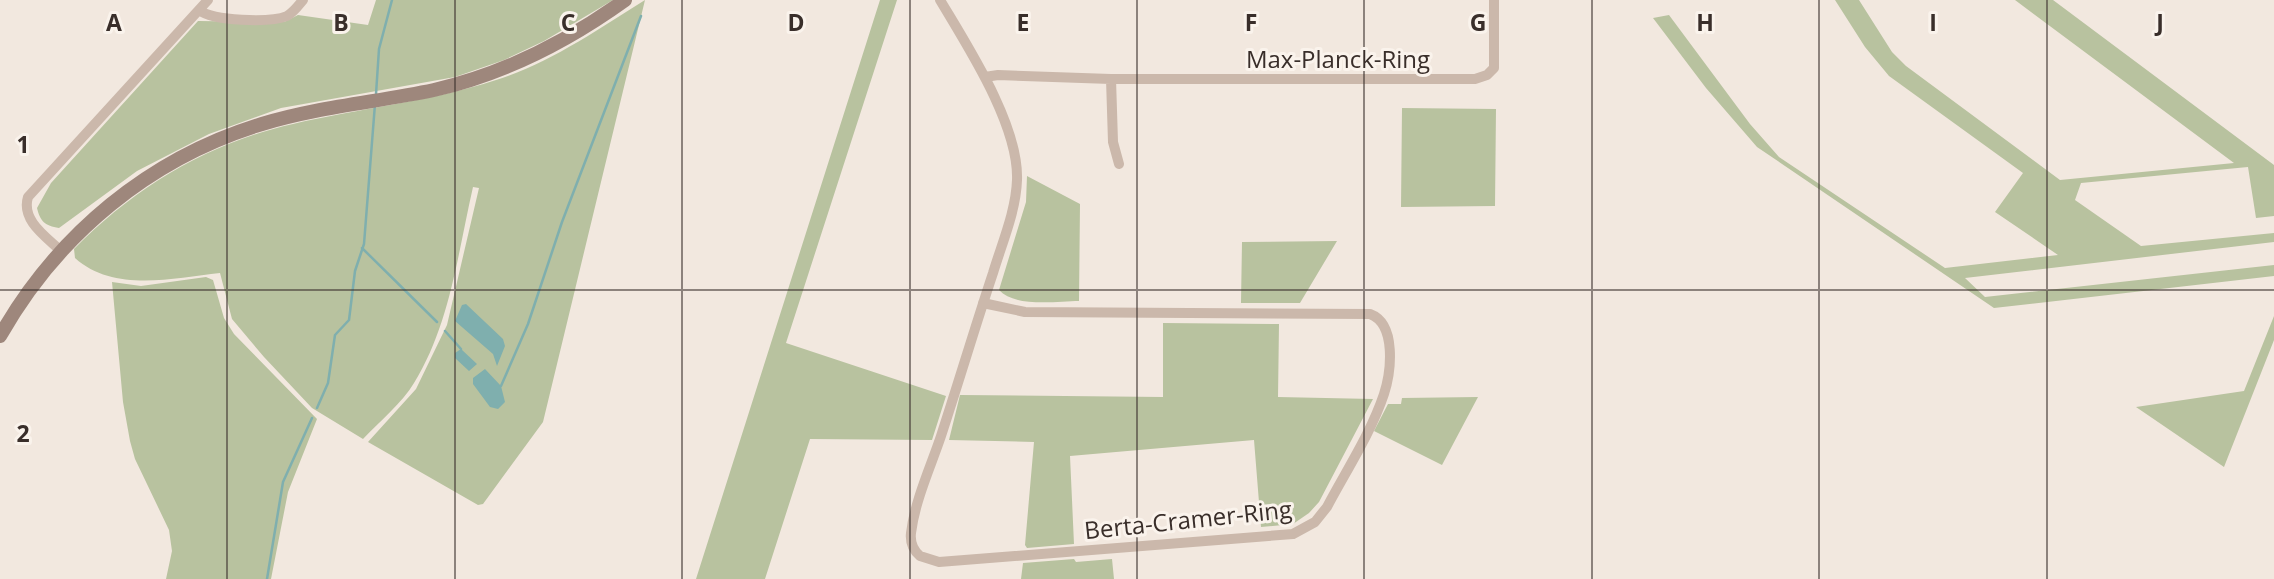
<svg xmlns="http://www.w3.org/2000/svg" width="2274" height="579" viewBox="0 0 2274 579" font-family="'Open Sans',sans-serif">
  <rect width="100%" height="100%" fill="#f2e8df"/>
  <path fill="#b8c29f" d="M376,0H613L544,41L504,60L455,77L281,108L209,134L137,171L59,228C45,226 40,221 37,208L51,183L198,21L284,22L298,15L368,25Z
    M645,0L543,422L483,504L478,505L368,442L416,389L447,325L479,188L473,187C458,252 450,325 414,383C402,403 380,421 363,439L312,408L264,357L232,319L220,273C173,278 114,293 75,258L74,249C135,187 208,143 293,124C360,108 429,102 496,80C550,63 597,30 645,0Z
    M880,0H897L786,343L946,396L932,440L810,439L765,579H696Z
    M1835,0H1859L1892,52L1906,66L2060,180L2234,163L2015,0H2053L2274,165V216L2256,218L2248,167L2081,183L2075,200L2141,246L2274,233V242L1965,278L1985,297L2274,265V276L1994,308L1757,147L1706,88L1653,18L1669,15L1750,124L1779,157L1945,268L2058,255L1995,212L2023,173L1889,76L1865,47Z
    M1402,108L1496,109L1495,206L1401,207Z
    M1027,176L1080,204L1079,301C1057,301 1016,308 999,290L1026,202Z
    M1337,241L1300,303H1241L1242,242Z
    M206,277L213,280L224,318L234,334L317,419L288,492L271,579H166L172,551L169,530L135,459L130,441L123,402L112,282L141,286Z
    M2274,316V340L2224,467L2136,407L2244,391Z
    M1163,323L1279,324L1278,397L1373,399L1319,502L1309,513L1293,524L1261,527L1254,440L1070,456L1074,544L1027,548L1025,545L1034,442L949,440L960,395L1163,397Z
    M1478,397L1442,465L1374,431L1388,404H1401L1402,398Z
    M1074,559L1076,562L1112,559L1114,579H1021L1023,563Z"/>
  <path fill="#7fafae" d="M466,304L503,339L505,346L497,366L493,354L455,321L462,305Z
    M461,349L477,364L469,371L455,358V353Z
    M485,369L501,386L505,402L498,409L490,407L473,384V378Z"/>
  <g fill="none" stroke-linecap="round" stroke-linejoin="round">
    <path stroke="#7fafae" stroke-width="2.5" d="M376,94L379,49L392,0
      M362,248L437,322
      M445,331L461,349
      M501,386L528,324L562,222L641,16
      M317,408L328,383L335,335L349,320L355,271L364,244L375,104
      M267,579L283,482L312,418"/>
    <path stroke="#cbb8ab" stroke-width="10" d="M940,0C968,47 1019,125 1017,180C1016,211 1002,243 993,273C975,327 959,381 941,436C931,466 915,500 911,533C910,542 913,550 920,556L939,562L1293,534L1315,522L1327,507C1346,471 1371,433 1384,394C1391,372 1397,324 1370,314L1025,312L983,303
      M199,10C213,21 270,23 287,16C294,12 298,6 303,0
      M985,77L998,75L1111,79H1475L1487,75L1494,68V0
      M1111,79L1113,142L1119,164
      M60,250C45,236 21,220 28,197L208,0"/>
    <path stroke="#9e877c" stroke-width="14" d="M0,336C58,234 150,158 262,124C318,107 377,102 434,90C504,74 568,41 625,0"/>
  </g>
  <path fill="none" stroke="#392e2a" stroke-width="2" stroke-opacity="0.55" d="M227,0V579M455,0V579M682,0V579M910,0V579M1137,0V579M1364,0V579M1592,0V579M1819,0V579M2047,0V579M0,290H2274"/>
  <g text-anchor="middle" dominant-baseline="central" stroke-width="6" stroke-linejoin="round" paint-order="stroke">
    <g font-size="24" fill="#392e2a" stroke="#faf3ec">
      <text x="1338" y="58">Max-Planck-Ring</text>
      <text transform="translate(1188 519) rotate(-6)">Berta-Cramer-Ring</text>
    </g>
  </g>
  <g font-size="23" text-anchor="middle" font-weight="bold" fill="#392e2a" stroke="#faf3ec" stroke-width="6" stroke-linejoin="round" paint-order="stroke">
    <text x="114" y="31">A</text>
    <text x="341" y="31">B</text>
    <text x="568" y="31">C</text>
    <text x="796" y="31">D</text>
    <text x="1023" y="31">E</text>
    <text x="1251" y="31">F</text>
    <text x="1478" y="31">G</text>
    <text x="1705" y="31">H</text>
    <text x="1933" y="31">I</text>
    <text x="2160" y="31">J</text>
    <text x="23" y="153">1</text>
    <text x="23" y="442">2</text>
  </g>
</svg>
